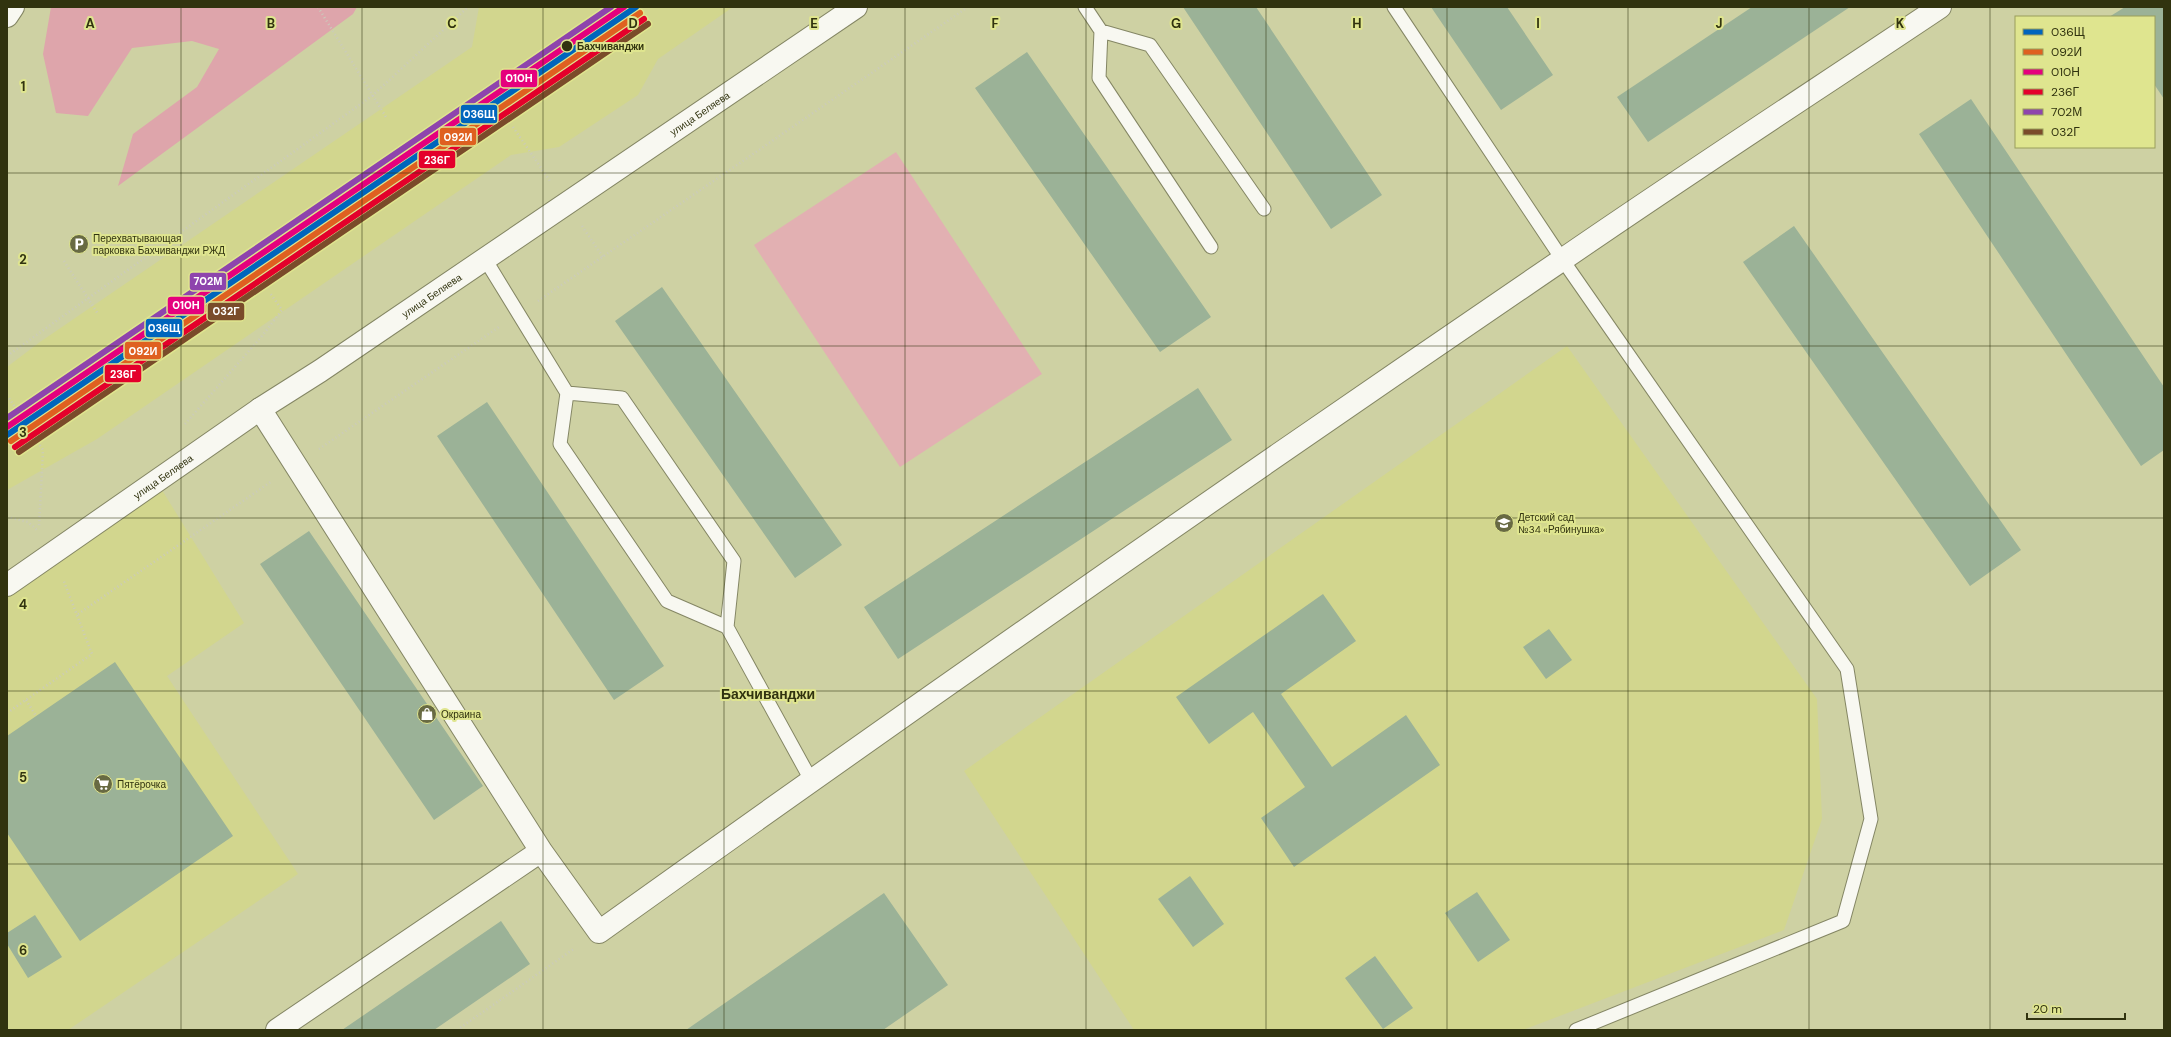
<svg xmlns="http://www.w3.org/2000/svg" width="2171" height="1037" viewBox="0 0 2171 1037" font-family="'DM Sans',sans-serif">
  <rect width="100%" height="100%" fill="#ced1a3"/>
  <path fill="#d2d68e" d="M479,7H733L658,59L638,95L559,147L511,155L97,439L7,490V367L40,342L472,47Z
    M1567,346L1817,699L1822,819L1784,930L1523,1030H1134L964,771Z
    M157,482L244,623L167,676L298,874L68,1030H7V585Z"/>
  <path fill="#e2b0b2" d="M896,152L1042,374L900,467L754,245Z"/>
  <path fill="#dea5ab" d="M51,7H357L353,14L118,186L133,134L197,87L219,49L192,41L132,48L88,116L56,113L43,54Z"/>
  <path fill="#9bb297" d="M1183,7H1256L1382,195L1331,229Z
    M1431,7H1507L1553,75L1501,110Z
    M1752,7H1850L1648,142L1617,97Z
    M2125,7H2164V99L2154,84V17H2109Z
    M1027,52L1211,317L1160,352L975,88Z
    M1971,99L2164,387V450L2141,466L1919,134Z
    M1794,226L2021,550L1970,586L1743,262Z
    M662,287L842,545L795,578L615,321Z
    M1198,388L1232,440L898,659L864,607Z
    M487,402L664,666L614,700L437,436Z
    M309,531L483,786L434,820L260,564Z
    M1323,594L1356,641L1281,694L1332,767L1406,715L1440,765L1294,867L1261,818L1305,787L1253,712L1209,744L1176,697Z
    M1549,629L1572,660L1546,679L1523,647Z
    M115,662L233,836L80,941L7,833V736Z
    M1190,876L1224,924L1193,947L1158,899Z
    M1477,892L1510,940L1478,962L1445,913Z
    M884,893L948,985L883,1030H686Z
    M35,915L62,957L28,978L7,944V933Z
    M501,921L530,964L434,1030H342Z
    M1375,956L1413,1008L1383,1029L1345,978Z"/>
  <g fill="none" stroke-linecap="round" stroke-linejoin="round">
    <g stroke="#848664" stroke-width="15">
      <path id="service" d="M1085,7L1101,31L1150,45L1264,209
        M1394,7L1562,259L1847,669L1871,819L1843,921L1576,1030
        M1101,31L1099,78L1211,247
        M485,259L567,393
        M727,627L734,561L622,398L567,393L560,444L667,601L727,627L811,780"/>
    </g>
    <g stroke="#848664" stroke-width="24">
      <path id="minor" d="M260,409L541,851
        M277,1030L541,851L599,932C916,705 1236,482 1559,262C1685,175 1813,92 1940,7"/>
    </g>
    <g stroke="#848664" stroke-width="24">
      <g id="tertiary">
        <path d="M7,16L13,7"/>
        <path id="s1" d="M7,585L260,409L320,371L856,7"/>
      </g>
    </g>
    <path stroke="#cbcbbc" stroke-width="2.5" stroke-dasharray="1 3" stroke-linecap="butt" d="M318,7L386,117
      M513,127L550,181
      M582,226L603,257
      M64,261L98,314
      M538,301L968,7
      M7,356L372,96L468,7
      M7,395L43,450L39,527
      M185,424L262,336L282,310L270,293
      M319,449L499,327
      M7,517L28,522L37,530
      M78,614L272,481
      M26,700L36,716
      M7,713L92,654L63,579
      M457,1030L575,948"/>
    <use href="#service" stroke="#f8f8f1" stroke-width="13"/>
    <use href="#minor" stroke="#f8f8f1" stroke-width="22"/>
    <use href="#tertiary" stroke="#f8f8f1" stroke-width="22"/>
    <g stroke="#dfe58f" stroke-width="9">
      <path id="rail-1" d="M7,435L636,7"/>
    </g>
    <g stroke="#dfe58f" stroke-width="9">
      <path id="rail-2" d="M11,441L640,13"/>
    </g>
    <g stroke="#dfe58f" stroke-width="9">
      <path id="rail-3" d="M7,427L624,7"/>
    </g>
    <g stroke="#dfe58f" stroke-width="9">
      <path id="rail-4" d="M15,447L644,19"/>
    </g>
    <g stroke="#dfe58f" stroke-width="9">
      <path id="rail-5" d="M7,418L611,7"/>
    </g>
    <g stroke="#dfe58f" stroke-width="9">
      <path id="rail-6" d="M19,452L648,24"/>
    </g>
    <use href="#rail-1" stroke="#0065bd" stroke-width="6"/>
    <use href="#rail-2" stroke="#df6020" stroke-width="6"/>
    <use href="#rail-3" stroke="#e5007d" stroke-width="6"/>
    <use href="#rail-4" stroke="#e4002b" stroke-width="6"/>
    <use href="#rail-5" stroke="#8e44ad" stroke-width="6"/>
    <use href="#rail-6" stroke="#7a4b2a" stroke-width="6"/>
  </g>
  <path fill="none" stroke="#31330f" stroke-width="1" stroke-opacity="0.55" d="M181,7V1030M362,7V1030M543,7V1030M724,7V1030M905,7V1030M1086,7V1030M1266,7V1030M1447,7V1030M1628,7V1030M1809,7V1030M1990,7V1030M7,173H2164M7,346H2164M7,518H2164M7,691H2164M7,864H2164"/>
  <defs>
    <g id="parking-disc" transform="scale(1)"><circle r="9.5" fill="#686a43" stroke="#dfe58f"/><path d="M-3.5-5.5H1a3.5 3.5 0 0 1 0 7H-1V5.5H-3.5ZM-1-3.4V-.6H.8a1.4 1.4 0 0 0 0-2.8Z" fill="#fff"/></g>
    <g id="school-disc" transform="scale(1)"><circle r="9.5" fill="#686a43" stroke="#dfe58f"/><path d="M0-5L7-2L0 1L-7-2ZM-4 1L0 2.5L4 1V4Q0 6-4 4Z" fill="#fff"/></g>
    <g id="shop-disc" transform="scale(1)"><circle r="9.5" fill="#686a43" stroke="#dfe58f"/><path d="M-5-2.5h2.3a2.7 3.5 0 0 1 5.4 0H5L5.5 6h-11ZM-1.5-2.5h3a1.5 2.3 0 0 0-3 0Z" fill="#fff"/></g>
    <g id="supermarket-disc" transform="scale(1)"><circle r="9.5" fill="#686a43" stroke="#dfe58f"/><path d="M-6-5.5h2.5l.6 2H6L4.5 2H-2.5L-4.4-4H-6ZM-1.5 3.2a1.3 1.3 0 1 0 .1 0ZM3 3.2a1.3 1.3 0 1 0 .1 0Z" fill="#fff"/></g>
  </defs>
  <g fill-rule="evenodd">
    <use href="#parking-disc" x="79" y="244"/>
    <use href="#school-disc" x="1504" y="523"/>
    <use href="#shop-disc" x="427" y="714"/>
    <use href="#supermarket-disc" x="103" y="784"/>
  </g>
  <circle fill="#31330f" stroke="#dfe58f" stroke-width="1.5" cx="567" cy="46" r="6"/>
  <g text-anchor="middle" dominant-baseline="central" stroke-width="4" stroke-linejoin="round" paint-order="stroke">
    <g font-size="10" font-weight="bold" fill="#31330f" stroke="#dfe58f" text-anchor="start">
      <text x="577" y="46">Бахчиванджи</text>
    </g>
    <g font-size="10" fill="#31330f" stroke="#dfe58f">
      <text stroke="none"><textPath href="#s1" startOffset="838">улица Беляева</textPath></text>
      <text stroke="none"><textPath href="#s1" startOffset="514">улица Беляева</textPath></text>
      <text stroke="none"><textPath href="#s1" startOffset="190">улица Беляева</textPath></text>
    </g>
    <g font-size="10" fill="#31330f" stroke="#dfe58f" text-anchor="start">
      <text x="93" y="238">Перехватывающая<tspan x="93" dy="12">парковка Бахчиванджи РЖД</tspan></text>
      <text x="1518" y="517">Детский сад<tspan x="1518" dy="12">№34 «Рябинушка»</tspan></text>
      <text x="441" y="714">Окраина</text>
      <text x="117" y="784">Пятёрочка</text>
    </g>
    <g font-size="14" font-weight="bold" fill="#31330f" stroke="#dfe58f">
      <text x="768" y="694">Бахчиванджи</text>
    </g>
  </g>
  <g font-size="13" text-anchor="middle" font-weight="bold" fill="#31330f" stroke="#dfe58f" stroke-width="4" stroke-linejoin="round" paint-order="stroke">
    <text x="90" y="28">A</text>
    <text x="271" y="28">B</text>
    <text x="452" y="28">C</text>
    <text x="633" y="28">D</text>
    <text x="814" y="28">E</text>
    <text x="995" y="28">F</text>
    <text x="1176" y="28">G</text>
    <text x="1357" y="28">H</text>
    <text x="1538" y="28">I</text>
    <text x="1719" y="28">J</text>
    <text x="1900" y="28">K</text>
    <text x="23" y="91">1</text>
    <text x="23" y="264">2</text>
    <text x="23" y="437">3</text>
    <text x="23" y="609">4</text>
    <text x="23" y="782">5</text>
    <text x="23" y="955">6</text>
  </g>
  <g stroke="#dfe58f" stroke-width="1.5">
    <rect x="500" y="69" width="38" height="19" rx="4" fill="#e5007d"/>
    <rect x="460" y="104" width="38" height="20" rx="4" fill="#0065bd"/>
    <rect x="439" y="127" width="38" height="19" rx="4" fill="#df6020"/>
    <rect x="418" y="150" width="38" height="19" rx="4" fill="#e4002b"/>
    <rect x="189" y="272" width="38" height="19" rx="4" fill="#8e44ad"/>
    <rect x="167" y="296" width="38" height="19" rx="4" fill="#e5007d"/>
    <rect x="207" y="302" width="38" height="19" rx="4" fill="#7a4b2a"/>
    <rect x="145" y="318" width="38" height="20" rx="4" fill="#0065bd"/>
    <rect x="124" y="341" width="38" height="19" rx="4" fill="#df6020"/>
    <rect x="104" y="364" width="38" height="19" rx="4" fill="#e4002b"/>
  </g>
  <g font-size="11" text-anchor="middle" font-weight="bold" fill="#fff">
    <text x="519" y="82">010Н</text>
    <text x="479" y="118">036Щ</text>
    <text x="458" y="141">092И</text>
    <text x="437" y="164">236Г</text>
    <text x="208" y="285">702М</text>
    <text x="186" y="309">010Н</text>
    <text x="226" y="315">032Г</text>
    <text x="164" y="332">036Щ</text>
    <text x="143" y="355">092И</text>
    <text x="123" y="378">236Г</text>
  </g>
  <rect width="2171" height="1037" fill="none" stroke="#31330f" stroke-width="16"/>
  <rect x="2015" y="16" width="140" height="132" fill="#dfe58f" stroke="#999e5c"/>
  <rect x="2023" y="29" width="20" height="6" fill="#0065bd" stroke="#999e5c"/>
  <text x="2051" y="36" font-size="12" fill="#31330f">036Щ</text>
  <rect x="2023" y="49" width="20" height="6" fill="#df6020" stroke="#999e5c"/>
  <text x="2051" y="56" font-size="12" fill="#31330f">092И</text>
  <rect x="2023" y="69" width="20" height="6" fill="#e5007d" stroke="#999e5c"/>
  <text x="2051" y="76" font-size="12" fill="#31330f">010Н</text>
  <rect x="2023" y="89" width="20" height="6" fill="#e4002b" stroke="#999e5c"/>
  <text x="2051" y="96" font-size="12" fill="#31330f">236Г</text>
  <rect x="2023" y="109" width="20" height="6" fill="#8e44ad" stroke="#999e5c"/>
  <text x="2051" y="116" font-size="12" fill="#31330f">702М</text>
  <rect x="2023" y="129" width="20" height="6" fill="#7a4b2a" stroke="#999e5c"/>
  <text x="2051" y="136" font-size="12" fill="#31330f">032Г</text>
  <path d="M2027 1013v6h98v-6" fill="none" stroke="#31330f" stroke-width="2"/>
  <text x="2033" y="1013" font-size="12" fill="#31330f" stroke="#dfe58f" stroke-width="3" paint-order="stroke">20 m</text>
</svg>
